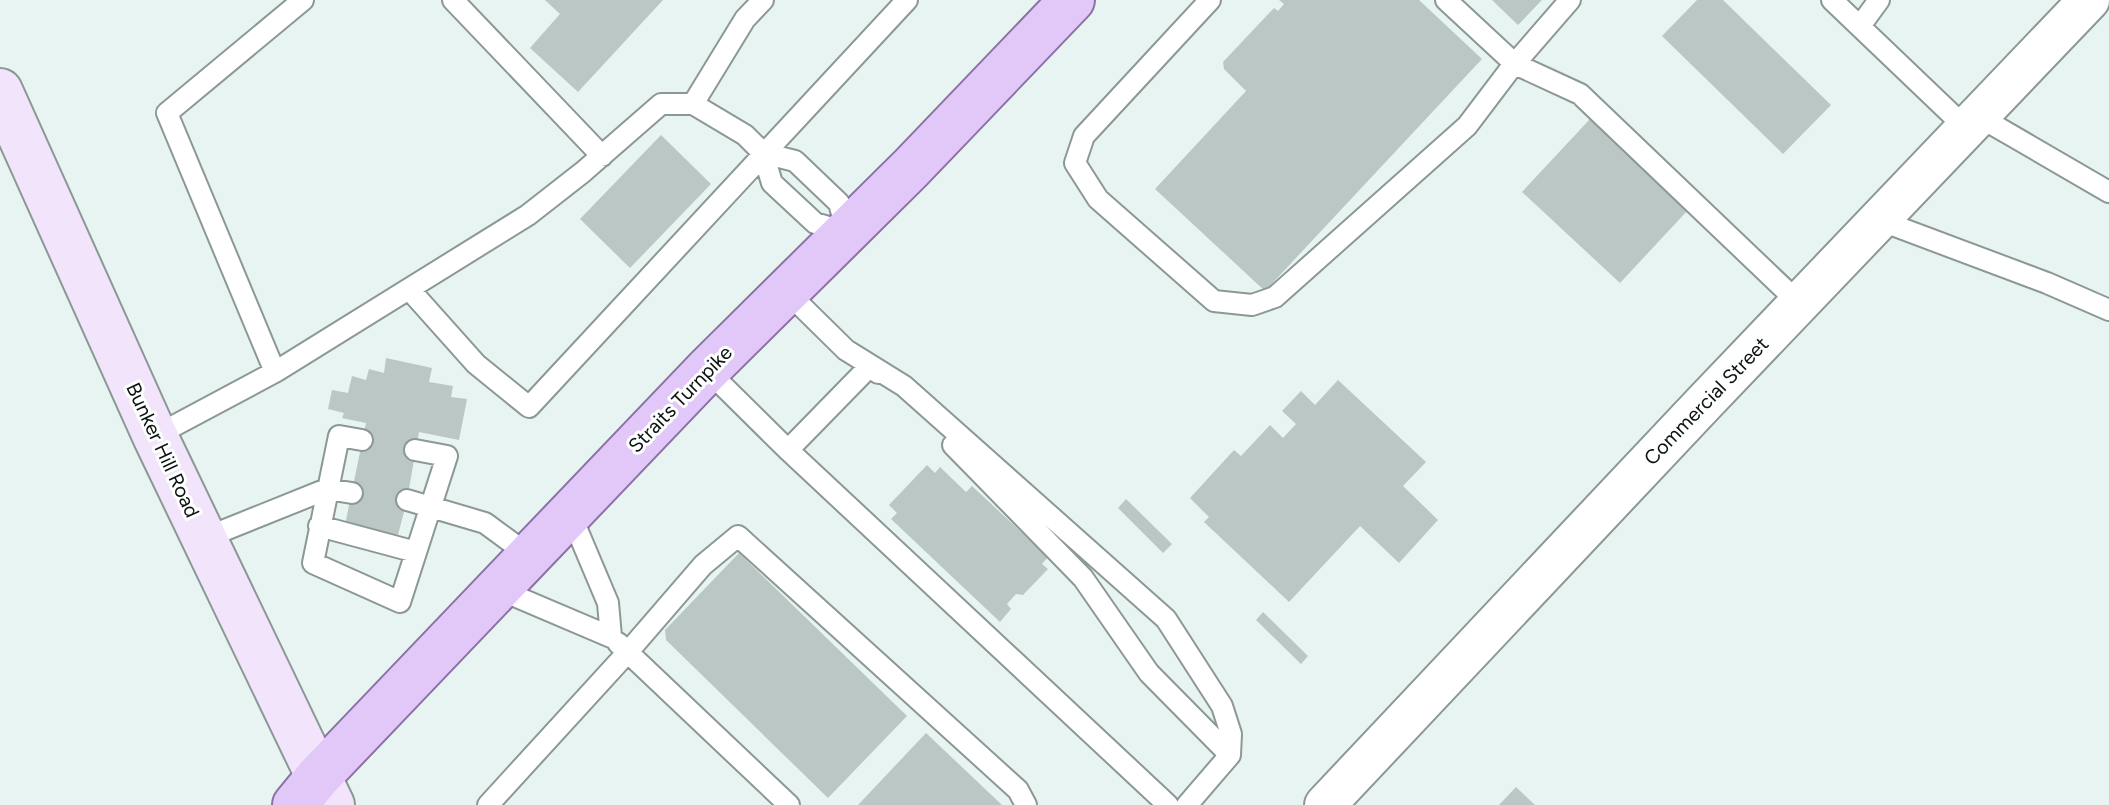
<svg xmlns="http://www.w3.org/2000/svg" width="2109" height="805" viewBox="0 0 2109 805" font-family="Figtree,sans-serif">
  <rect width="100%" height="100%" fill="#e7f4f1"/>
  <path fill="#bbc7c4" d="M545,0H663L578,92L530,48L560,14Z
    M1279,0H1419L1482,59L1265,291L1155,189L1246,91L1224,69L1223,62L1274,8L1278,11L1284,4Z
    M1492,0H1542L1518,25Z
    M1697,0H1723L1831,105L1783,154L1662,36Z
    M1590,119L1688,210L1620,283L1522,192Z
    M661,135L711,184L630,268L580,219Z
    M386,358L432,368L429,382L453,386L451,397L467,399L459,440L419,432L407,500L398,535L345,525L366,423L342,418L344,413L328,409L332,390L348,393L352,376L366,380L369,369L384,373Z
    M1338,380L1426,462L1403,486L1438,520L1399,563L1360,526L1289,602L1204,522L1209,517L1190,498L1234,450L1241,456L1270,425L1283,438L1296,424L1282,411L1301,391L1315,405Z
    M927,465L935,473L940,467L966,492L972,486L1048,557L1042,564L1048,569L1023,595L1016,594L1007,604L1011,609L1000,622L891,519L897,513L889,505Z
    M1126,499L1172,544L1163,553L1118,508Z
    M739,553L907,716L828,798L666,640L665,630Z
    M1263,612L1308,656L1301,664L1256,620Z
    M926,733L1002,805H858Z
    M1516,787L1535,805H1499Z"/>
  <g fill="none" stroke-linecap="round" stroke-linejoin="round">
    <g stroke="#8c9895" stroke-width="24">
      <path id="lane" d="M453,0L602,156
        M1210,0L1084,136L1075,163L1098,199L1214,301L1252,305L1275,297L1467,126L1511,68L1570,0
        M1446,0L1515,64L1580,94L1799,303
        M1832,0L1966,128
        M1860,26L1879,0
        M693,104L745,19L763,0
        M1978,116L2109,192
        M763,153L795,161L839,203L847,232
        M1879,220L2047,283L2109,310
        M409,289L476,364L529,407L907,0
        M786,291L846,350L904,386L1166,619L1222,706L1231,734L1230,755L1187,805
        M707,370L788,450L1168,805
        M275,372L167,113L303,0
        M155,436L275,372L528,215L583,172L661,104H693L745,135L763,153L772,183L815,223L846,232
        M362,440L339,436L313,563L400,602L447,456L415,450
        M953,445L1083,578L1149,673L1230,755
        M788,450L870,366L878,373
        M407,500L485,523L530,556
        M319,526L416,552
        M205,538L327,489L352,493
        M498,589L611,637L608,603L570,513
        M618,643L789,805
        M488,805L627,653L703,565L738,536L1018,790L1026,805"/>
    </g>
    <g stroke="#8c9895" stroke-width="44">
      <path id="street" d="M1325,805L1703,404L2089,0"/>
    </g>
    <g stroke="#8c9895" stroke-width="48">
      <path id="secondary" d="M0,91L155,436L332,805"/>
    </g>
    <g stroke="#8b71a4" stroke-width="48">
      <path id="primary" d="M295,805L318,777L707,370L911,168L1072,0"/>
    </g>
    <use href="#lane" stroke="#fff" stroke-width="20"/>
    <use href="#street" stroke="#fff" stroke-width="40"/>
    <use href="#secondary" stroke="#f1e4fb" stroke-width="44"/>
    <use href="#primary" stroke="#e2c8f8" stroke-width="44"/>
  </g>
  <g text-anchor="middle" dominant-baseline="central" stroke-width="6" stroke-linejoin="round" paint-order="stroke">
    <g font-size="20" fill="#0d1110" stroke="#fcfffe">
      <text transform="translate(680 399) rotate(-46)">Straits Turnpike</text>
      <text transform="translate(1706 401) rotate(-46)">Commercial Street</text>
      <text transform="translate(163 450) rotate(65)">Bunker Hill Road</text>
    </g>
  </g>
</svg>
